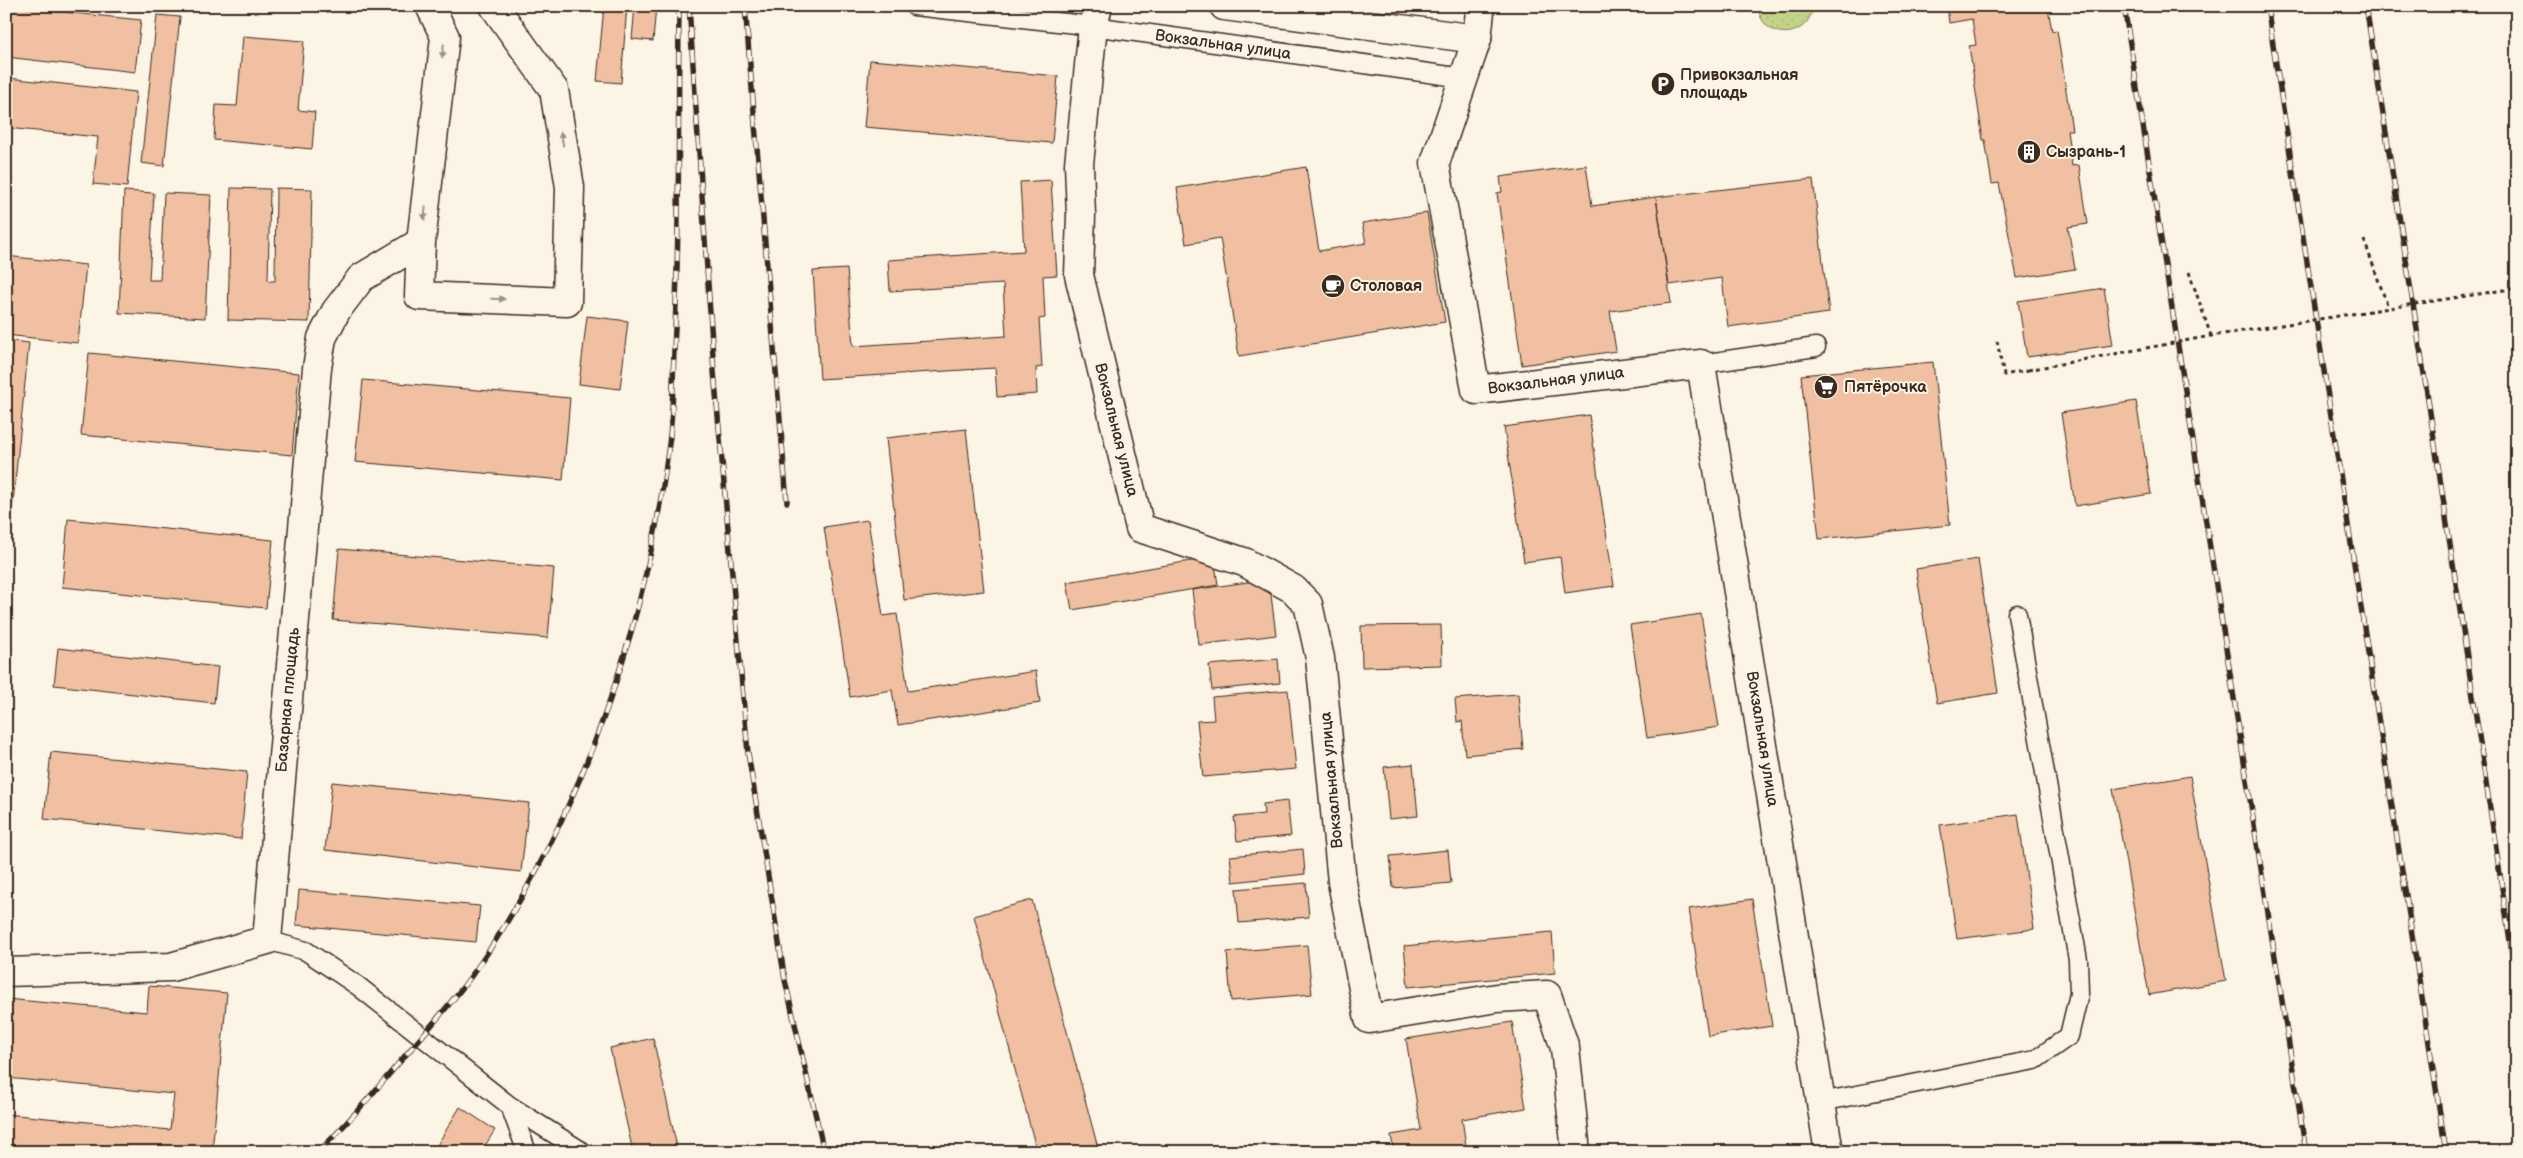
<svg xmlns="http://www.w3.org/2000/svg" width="2523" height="1158" viewBox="0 0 2523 1158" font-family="'Balsamiq Sans',sans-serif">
  <defs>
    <pattern id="grass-dots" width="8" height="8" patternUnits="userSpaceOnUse" patternTransform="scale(1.25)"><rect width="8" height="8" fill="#c3d488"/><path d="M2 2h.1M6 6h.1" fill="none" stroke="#a8b675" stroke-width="1.8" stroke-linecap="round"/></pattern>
  </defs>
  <rect width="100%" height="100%" fill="#fcf5e5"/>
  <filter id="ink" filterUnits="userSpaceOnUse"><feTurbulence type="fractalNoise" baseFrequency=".02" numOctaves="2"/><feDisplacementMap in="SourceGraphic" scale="10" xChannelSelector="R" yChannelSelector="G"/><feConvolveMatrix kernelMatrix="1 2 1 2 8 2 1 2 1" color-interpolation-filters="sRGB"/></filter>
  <g filter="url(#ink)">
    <path fill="url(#grass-dots)" stroke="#7f7f53" d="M1758,6H1813C1809,41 1761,42 1758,6Z"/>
    <path fill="#f1bfa1" stroke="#3b2a1e" d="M6,6L141,20L135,72L6,57Z
      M604,6H627L621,83L597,81Z
      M635,6H656L653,41L632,39Z
      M1947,6H2056L2048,8L2052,31L2057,30L2072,130H2067L2072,166L2079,165L2088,224L2068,227L2075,269L2017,278L1999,183L1992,184L1985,140H1983L1969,46L1976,45L1972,19L1949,23Z
      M157,15L180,17L164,166L141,163Z
      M243,36L304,41L298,110L315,112L312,149L214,140L216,105L237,106Z
      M870,60L1058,76L1052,143L864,127Z
      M8,78L136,92L127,187L93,184L98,137L6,128Z
      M1586,165L1592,206L1656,197L1671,303L1610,311L1616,351L1522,365L1497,193L1502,192L1500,177Z
      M1306,167L1319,251L1366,243L1362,223L1427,213L1445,322L1239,356L1220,238L1186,244L1177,188Z
      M1813,179L1829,313L1728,327L1722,278L1669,285L1656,197Z
      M1051,180L1057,275L1043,276L1045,318L1039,319L1042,367L1036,368L1037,394L997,397L995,368L820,379L813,271L847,269L853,346L1006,336L1003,284L890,291L888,260L1024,251L1020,182Z
      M231,188L270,189L268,281H275L276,188L312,189L309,322L228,320Z
      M124,191L154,193L149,280H160L164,193L211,195L205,318L119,313Z
      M6,256L86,265L78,343L6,335Z
      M2104,288L2113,345L2027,357L2018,301Z
      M587,316L628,321L620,389L579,384Z
      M6,340L29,343L6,572Z
      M89,353L299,373L292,455L81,435Z
      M1933,362L1950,525L1819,539L1801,375Z
      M363,380L570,398L563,480L355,462Z
      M2136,401L2151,494L2075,506L2061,413Z
      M1589,415L1614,586L1565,593L1560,557L1524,562L1504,427Z
      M966,429L984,591L904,600L886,438Z
      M68,519L273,540L266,608L62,587Z
      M868,520L883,616L897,614L908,691L1036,671L1040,703L898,725L892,690L850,697L824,527Z
      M339,549L554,568L548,638L333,620Z
      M1214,557L1218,585L1072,610L1067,582Z
      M1978,559L1998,693L1937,703L1916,569Z
      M1269,579L1276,635L1199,645L1192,590Z
      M1701,614L1719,727L1647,738L1630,625Z
      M1441,625L1442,665L1362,667L1361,626Z
      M58,648L218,667L214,703L54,685Z
      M1278,659L1280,683L1212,690L1209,665Z
      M1288,690L1296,769L1203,777L1197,721L1214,720L1212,697Z
      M1518,694L1523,749L1465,755L1462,721L1457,722L1455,699Z
      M51,752L247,772L241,839L44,819Z
      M1413,764L1418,816L1389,819L1384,767Z
      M2190,776L2226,981L2149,995L2113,789Z
      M332,782L529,803L521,872L325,850Z
      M1287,801L1291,836L1237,841L1234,817L1264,814L1263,804Z
      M2018,814L2034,929L1957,939L1940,825Z
      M1303,849L1305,874L1233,882L1230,856Z
      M1448,850L1451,883L1393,888L1390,856Z
      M1306,883L1309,917L1239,923L1236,889Z
      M299,890L480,906L476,942L296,925Z
      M1752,899L1772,1026L1708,1036L1689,909Z
      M1032,900L1098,1148L1083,1152H1037L974,916Z
      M1552,932L1555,973L1408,987L1404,946Z
      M1307,945L1312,994L1231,1001L1227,952Z
      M149,986L227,993L212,1152H6V1114L170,1130L174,1094L6,1078V999L147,1012Z
      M1512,1022L1526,1108L1462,1119L1467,1152H1394L1391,1135L1421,1130L1406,1039Z
      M653,1038L678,1152H633L610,1048Z
      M460,1107L495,1130L481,1152H433Z"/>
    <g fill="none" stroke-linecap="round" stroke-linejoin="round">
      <g stroke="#3b2a1e" stroke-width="21">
        <path id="lane" d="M914,6L1093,26L1464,78
          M1701,364L1816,347
          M267,940L306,951L358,986L510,1106L527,1152
          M1821,1102L2035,1060L2069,1036L2079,994L2078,960L2017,614
          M510,1106L583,1152"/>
      </g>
      <g stroke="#3b2a1e" stroke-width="31">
        <path id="street" d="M430,6L445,37L421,242L419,296L567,302L570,187L554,90L494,6
          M1098,6L1093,26L1079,164L1081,215L1079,275L1140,528L1244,562L1293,589L1308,604L1320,658L1342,882L1369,1019L1497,998L1547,995L1565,1048L1576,1152
          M1479,6L1480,11L1477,39L1435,163L1476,390L1701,364L1829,1152
          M6,972L171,967L267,940L317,368L322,338L336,311L361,278L421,242"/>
      </g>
      <g stroke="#3b2a1e" stroke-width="31">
        <path id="secondary" d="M1224,6L1477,39"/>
      </g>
      <path stroke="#3b2a1e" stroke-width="3" stroke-dasharray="4 4" stroke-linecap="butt" d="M2364,240L2388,307
        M2189,272L2211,336
        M1997,341L2004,375L2028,370"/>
      <use href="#lane" stroke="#fcf5e5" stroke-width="18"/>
      <use href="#street" stroke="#fcf5e5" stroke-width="28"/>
      <use href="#secondary" stroke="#fcf5e5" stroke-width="28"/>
      <g stroke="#3b2a1e" stroke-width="5.5">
        <path id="rail" d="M689,6L714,371L748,753L785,980L824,1152
          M745,6L787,502
          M2124,6L2306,1152
          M2267,6L2446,1152
          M2366,6L2428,399L2517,987
          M318,1152C347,1125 372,1094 398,1064C429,1028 462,992 488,952C586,803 647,620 669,444C673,413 673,381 674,350C680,236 678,121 679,6"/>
      </g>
      <use href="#rail" stroke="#fcf5e5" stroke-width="4" stroke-dasharray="11" stroke-linecap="butt"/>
      <path stroke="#3b2a1e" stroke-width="3" stroke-dasharray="4 4" stroke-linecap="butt" d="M2028,370L2211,336L2517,288"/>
    </g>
    <defs><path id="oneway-solid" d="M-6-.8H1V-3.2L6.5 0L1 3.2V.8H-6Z" transform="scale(1.25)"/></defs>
    <g fill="#9c9082">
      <use href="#oneway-solid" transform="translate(443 51) rotate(96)"/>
      <use href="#oneway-solid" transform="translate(562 139) rotate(-100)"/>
      <use href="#oneway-solid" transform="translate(425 213) rotate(96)"/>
      <use href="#oneway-solid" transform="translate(498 299) rotate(2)"/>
    </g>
  </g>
  <defs>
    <g id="parking-disc" transform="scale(1.25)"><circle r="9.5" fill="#3b2a1e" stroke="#fcf5e5"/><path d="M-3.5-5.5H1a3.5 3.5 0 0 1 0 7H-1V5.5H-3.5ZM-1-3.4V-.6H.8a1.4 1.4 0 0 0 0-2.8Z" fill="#fff"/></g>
    <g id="building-disc" transform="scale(1.25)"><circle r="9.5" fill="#3b2a1e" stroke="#fcf5e5"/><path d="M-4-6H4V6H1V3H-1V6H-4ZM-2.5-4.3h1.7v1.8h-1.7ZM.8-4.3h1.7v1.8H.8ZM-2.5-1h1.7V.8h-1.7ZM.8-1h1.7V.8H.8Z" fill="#fff"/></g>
    <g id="cafe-disc" transform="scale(1.25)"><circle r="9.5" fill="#3b2a1e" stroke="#fcf5e5"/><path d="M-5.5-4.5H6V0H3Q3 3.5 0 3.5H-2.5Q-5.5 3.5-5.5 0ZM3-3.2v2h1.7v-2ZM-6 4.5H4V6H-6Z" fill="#fff"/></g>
    <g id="supermarket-disc" transform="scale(1.25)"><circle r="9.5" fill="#3b2a1e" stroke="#fcf5e5"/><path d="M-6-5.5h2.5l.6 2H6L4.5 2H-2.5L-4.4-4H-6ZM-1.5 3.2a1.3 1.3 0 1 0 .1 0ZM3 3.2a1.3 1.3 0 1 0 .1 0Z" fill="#fff"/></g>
  </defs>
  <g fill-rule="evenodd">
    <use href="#parking-disc" x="1663" y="84"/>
    <use href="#building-disc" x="2029" y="152"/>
    <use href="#cafe-disc" x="1333" y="286"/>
    <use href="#supermarket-disc" x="1826" y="387"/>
  </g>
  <g text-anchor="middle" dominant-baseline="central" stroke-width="4" stroke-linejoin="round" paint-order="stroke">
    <g font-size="16" fill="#3b2a1e" stroke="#fcf5e5">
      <text transform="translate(1223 45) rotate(8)">Вокзальная улица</text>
      <text transform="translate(1556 381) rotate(-7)">Вокзальная улица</text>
      <text transform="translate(1116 430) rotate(76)">Вокзальная улица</text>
      <text transform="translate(288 700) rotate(-85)">Базарная площадь</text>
      <text transform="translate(1762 739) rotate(81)">Вокзальная улица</text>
      <text transform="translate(1332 780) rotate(-95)">Вокзальная улица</text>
    </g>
    <g font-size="16" font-weight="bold" fill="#3b2a1e" stroke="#fcf5e5" text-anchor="start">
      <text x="1680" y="75">Привокзальная<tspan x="1680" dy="18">площадь</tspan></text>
      <text x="2046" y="152">Сызрань-1</text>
      <text x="1350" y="286">Столовая</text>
      <text x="1844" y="387">Пятёрочка</text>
    </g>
  </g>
  <rect width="2523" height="1158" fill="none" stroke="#fcf5e5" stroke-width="25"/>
  <rect x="12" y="12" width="2498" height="1133" fill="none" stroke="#3b2a1e" stroke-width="2" filter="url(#ink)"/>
</svg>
